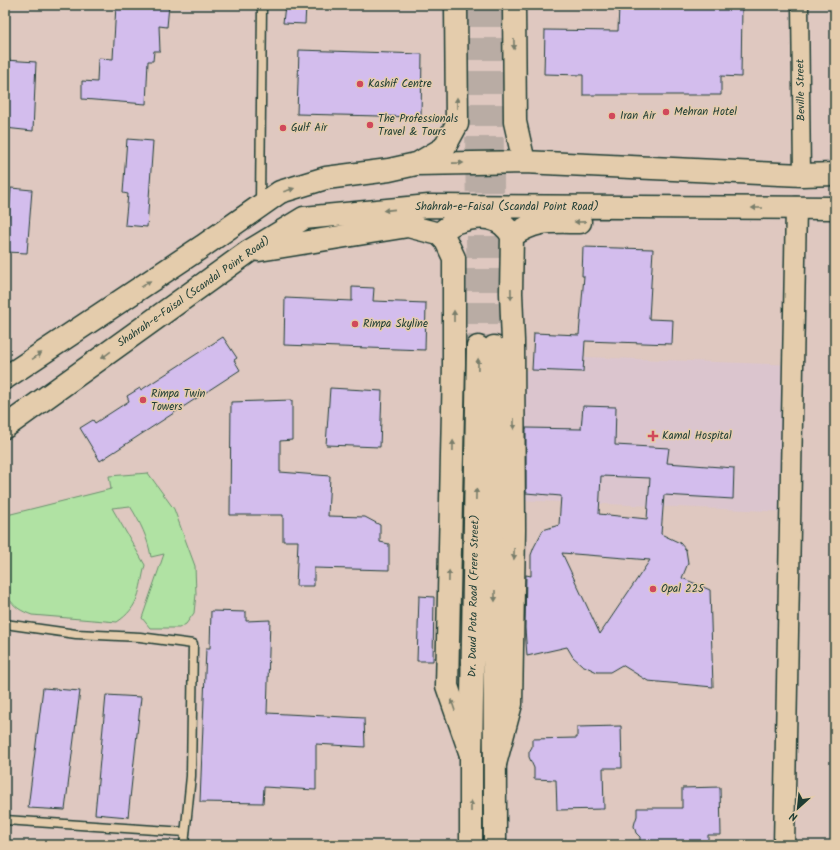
<svg xmlns="http://www.w3.org/2000/svg" width="840" height="850" viewBox="0 0 840 850" font-family="Kalam,sans-serif">
  <rect width="100%" height="100%" fill="#dfc8c0"/>
  <filter id="ink" filterUnits="userSpaceOnUse"><feTurbulence type="fractalNoise" baseFrequency=".025" numOctaves="2"/><feDisplacementMap in="SourceGraphic" scale="8" xChannelSelector="R" yChannelSelector="G"/><feConvolveMatrix kernelMatrix="1 2 1 2 8 2 1 2 1" color-interpolation-filters="sRGB"/></filter>
  <g filter="url(#ink)">
    <path fill="#dbc5ce" d="M584,357L793,365L790,512L514,500V371L532,370L583,372Z"/>
    <path fill="#b0e2a3" stroke="#68906c" d="M148,473L174,509L195,566L196,594L194,613L186,624L179,628H150L142,618L164,554L151,557C148,538 140,522 130,506L112,508L145,565C139,590 140,607 117,622L32,615C21,611 14,607 8,597L7,515L111,489L109,476Z"/>
    <path fill="#d3bded" stroke="#1f3d34" fill-rule="evenodd" d="M116,5H169L167,27L159,26L160,51H154L153,61H148L146,104L82,99V81L97,82L98,58L113,59Z
      M285,5H306L305,24L283,23Z
      M652,5H742L741,77L721,76V95H583V75L544,74L545,30L618,31L619,6L652,7Z
      M299,50L422,54L421,117L297,114Z
      M5,60L36,62L33,131L5,128Z
      M127,139L153,141L147,227L125,225L128,194L123,193Z
      M11,188L32,190L27,253L6,252Z
      M583,247L653,249L649,319L673,320L672,344L585,341L583,372L532,370L534,333L579,335L584,276H582Z
      M352,287L374,288L373,301L426,303L425,350L284,345L285,298L352,301Z
      M223,337L237,358L234,360L240,370L100,461L80,428L93,420L95,423L129,401L127,396L140,388L141,390Z
      M330,388L382,391L380,447L326,445Z
      M292,400V440L280,441V472L330,476L328,516L365,517L380,525V542L389,544V570L314,568V586H296L298,541H283V515H230L231,402Z
      M583,406L616,407L615,445L669,448L667,463L734,468L733,499L664,495L661,534L680,543L686,550L688,563L682,578L710,590L713,687L648,681L622,665L610,672H597L582,665L573,657L567,647L527,656L525,628L526,575L531,576V555L534,547L543,530L559,525L561,496L526,493V428L581,429ZM601,476L650,478L647,519L599,514ZM562,553L650,560L600,634Z
      M419,596L434,597L433,661H417Z
      M211,611L246,612V621L270,620L267,713L364,718L365,747L316,744V790L264,787L263,803L200,802L206,648H210Z
      M43,688L80,691L65,810L28,808Z
      M106,695L141,697L128,817L95,814Z
      M621,726L622,768H603L604,809L557,810L556,780L534,779V768L529,757V752L532,747V739L577,738V727Z
      M720,787L721,835H708V845H640V837L636,833L634,826L635,822L637,816V808H682V788Z"/>
    <g fill="none" stroke-linecap="round" stroke-linejoin="round">
      <path stroke="#b9aca4" stroke-width="22" stroke-dasharray="22 11" stroke-linecap="butt" d="M475,5L478,347
        M492,5L494,347"/>
      <g stroke="#1f3d34" stroke-width="11">
        <path id="service" d="M260,202L262,5
          M5,624L76,634L140,637L193,644L191,776L184,845
          M5,820L185,832"/>
      </g>
      <g stroke="#1f3d34" stroke-width="19">
        <path id="minor" d="M800,5L802,175"/>
      </g>
      <g stroke="#1f3d34" stroke-width="23">
        <path id="tertiary" d="M784,845L796,207"/>
      </g>
      <g stroke="#1f3d34" stroke-width="25">
        <path id="secondary" d="M494,347L495,845
          M471,845V755L478,347"/>
      </g>
      <g stroke="#1f3d34" stroke-width="25">
        <path id="trunk" d="M514,5L515,122L524,162
          M417,164L444,148L457,124L456,5
          M439,234C444,230 451,224 457,222C479,215 500,214 512,236
          M259,250L408,226L439,234L446,241L454,258V364L447,686L471,755
          M5,378L203,246L280,192L326,178L389,170L416,164L524,162L802,175L835,174
          M5,427L248,252L304,218L429,206L835,208
          M495,764L511,704L514,530L513,341L511,293L512,236C537,219 551,222 580,222"/>
      </g>
      <use href="#service" stroke="#e4ccac" stroke-width="8"/>
      <use href="#minor" stroke="#e4ccac" stroke-width="16"/>
      <use href="#tertiary" stroke="#e4ccac" stroke-width="20"/>
      <use href="#secondary" stroke="#e4ccac" stroke-width="22"/>
      <use href="#trunk" stroke="#e4ccac" stroke-width="22"/>
    </g>
    <defs><path id="oneway-solid" d="M-6-.8H1V-3.2L6.5 0L1 3.2V.8H-6Z"/></defs>
    <g fill="#787d6a">
      <use href="#oneway-solid" transform="translate(514 44) rotate(89)"/>
      <use href="#oneway-solid" transform="translate(457 103) rotate(-90)"/>
      <use href="#oneway-solid" transform="translate(458 163) rotate(-1)"/>
      <use href="#oneway-solid" transform="translate(289 190) rotate(-18)"/>
      <use href="#oneway-solid" transform="translate(757 208) rotate(180)"/>
      <use href="#oneway-solid" transform="translate(389 210) rotate(174)"/>
      <use href="#oneway-solid" transform="translate(580 222) rotate(179)"/>
      <use href="#oneway-solid" transform="translate(146 284) rotate(-34)"/>
      <use href="#oneway-solid" transform="translate(511 294) rotate(89)"/>
      <use href="#oneway-solid" transform="translate(454 316) rotate(-90)"/>
      <use href="#oneway-solid" transform="translate(106 355) rotate(144)"/>
      <use href="#oneway-solid" transform="translate(37 356) rotate(-34)"/>
      <use href="#oneway-solid" transform="translate(478 364) rotate(-89)"/>
      <use href="#oneway-solid" transform="translate(514 424) rotate(90)"/>
      <use href="#oneway-solid" transform="translate(453 446) rotate(-89)"/>
      <use href="#oneway-solid" transform="translate(476 494) rotate(-89)"/>
      <use href="#oneway-solid" transform="translate(514 554) rotate(91)"/>
      <use href="#oneway-solid" transform="translate(449 576) rotate(-89)"/>
      <use href="#oneway-solid" transform="translate(495 596) rotate(90)"/>
      <use href="#oneway-solid" transform="translate(453 705) rotate(-109)"/>
      <use href="#oneway-solid" transform="translate(471 806) rotate(-90)"/>
    </g>
  </g>
  <g fill="#d1495b" stroke="#e4ccac" stroke-width="1.5">
    <circle cx="360" cy="84" r="4"/>
    <circle cx="666" cy="112" r="4"/>
    <circle cx="612" cy="116" r="4"/>
    <circle cx="370" cy="125" r="4"/>
    <circle cx="283" cy="128" r="4"/>
    <circle cx="355" cy="324" r="4"/>
    <circle cx="143" cy="400" r="4"/>
    <path d="M651 430h4v4h4v4h-4v4h-4v-4h-4v-4h4z"/>
    <circle cx="653" cy="589" r="4"/>
  </g>
  <g text-anchor="middle" dominant-baseline="central" stroke-width="3" stroke-linejoin="round" paint-order="stroke">
    <g font-size="11" fill="#1f3d34" stroke="#e4ccac" text-anchor="start">
      <text x="368" y="84">Kashif Centre</text>
      <text x="674" y="112">Mehran Hotel</text>
      <text x="620" y="116">Iran Air</text>
      <text x="378" y="119">The Professionals<tspan x="378" dy="13">Travel &amp; Tours</tspan></text>
      <text x="291" y="128">Gulf Air</text>
      <text x="363" y="324">Rimpa Skyline</text>
      <text x="151" y="394">Rimpa Twin<tspan x="151" dy="13">Towers</tspan></text>
      <text x="662" y="436">Kamal Hospital</text>
      <text x="661" y="589">Opal 225</text>
    </g>
    <g font-size="11" fill="#1f3d34" stroke="#e4ccac">
      <text transform="translate(801 90) rotate(-91)">Beville Street</text>
      <text x="507" y="207">Shahrah-e-Faisal (Scandal Point Road)</text>
      <text transform="translate(194 292) rotate(-35)">Shahrah-e-Faisal (Scandal Point Road)</text>
      <text transform="translate(474 596) rotate(-89)">Dr. Daud Pota Road (Frere Street)</text>
    </g>
  </g>
  <rect width="840" height="850" fill="none" stroke="#e4ccac" stroke-width="20"/>
  <rect x="10" y="10" width="820" height="830" fill="none" stroke="#1f3d34" stroke-width="1.5" filter="url(#ink)"/>
  <g transform="translate(798 808) rotate(207)" stroke="#e4ccac" stroke-width="3" paint-order="stroke">
  <path d="M0-3L7 15L0 10L-7 15Z" fill="#1f3d34"/>
  <text y="-6" font-size="11" font-weight="bold" text-anchor="middle" fill="#1f3d34">N</text>
  </g>
</svg>
